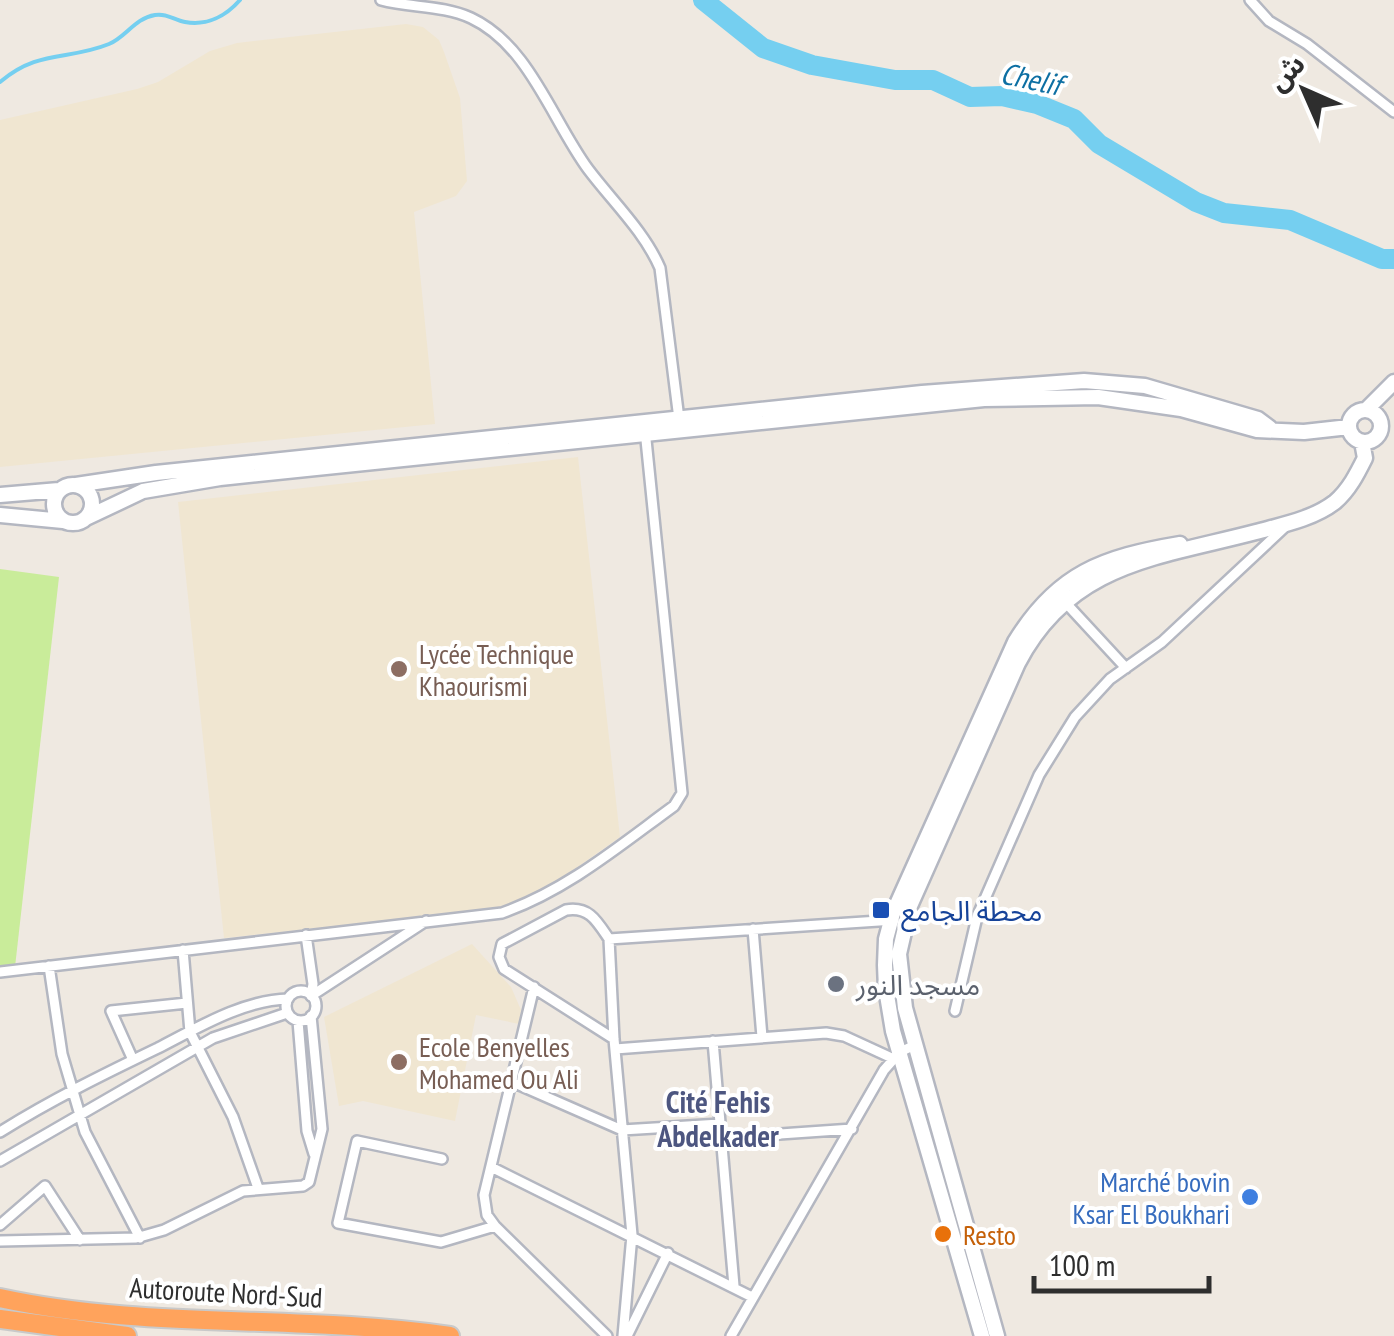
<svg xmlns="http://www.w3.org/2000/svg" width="1394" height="1336" viewBox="0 0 1394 1336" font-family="'PT Sans Narrow','Noto Sans Arabic',sans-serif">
  <rect width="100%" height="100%" fill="#efe9e1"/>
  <path fill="#f0e6d1" d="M406,24L423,27L439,40L444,52L460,98L467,181L456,196L414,212L435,424L0,467V120L137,89L158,82L210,51L237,43Z
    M578,457L620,837L521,907L224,938L178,502Z
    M472,944L511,987L521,1010L519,1024L476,1015L455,1121L363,1101L339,1106L324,1017Z"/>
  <path fill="#c9ec9a" d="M0,569L59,577L15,967H0Z"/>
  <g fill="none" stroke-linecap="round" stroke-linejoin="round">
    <path stroke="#75cff0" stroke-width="4" d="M0,82C39,49 67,61 109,44C126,37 135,18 155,15C167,13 174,20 185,22C207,26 226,16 240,0"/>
    <path stroke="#75cff0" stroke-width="20" d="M703,0L763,48L812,65L895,80H933L970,97L1002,96L1037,104L1074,119L1099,144L1196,202L1224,213L1290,220L1382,259H1394"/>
    <g stroke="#b4b7c1" stroke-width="14">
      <path id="street" d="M381,0C411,8 442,5 471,18C529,45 552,120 588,169C612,201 644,231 660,268L679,419
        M1250,0L1269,21L1307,44L1394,112
        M1064,601L1126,668
        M753,929L762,1037
        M306,935L313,984L311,996
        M609,939L614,1039L632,1235L623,1336
        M183,950L190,1032L233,1117L258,1188
        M49,966L62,1054L85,1132L140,1238
        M0,972L502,913C567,890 619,846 674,806L682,793L645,430
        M534,987L484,1195L487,1215L495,1226L607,1336
        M286 1006a15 15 0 1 1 30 0a15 15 0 1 1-30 0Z
        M311,996L426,921
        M955,1011L977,917L1039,775L1075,717L1110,679L1162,642L1287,525
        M298,1021L307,1131L314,1154
        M614,1039L504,969L499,957L502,944L566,910C589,906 597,921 609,939L894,920
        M713,1041L734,1286
        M615,1049L826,1033L844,1036L894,1059
        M133,1060L111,1011L187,1003
        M510,1081L622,1130L720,1124
        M0,1132C51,1100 104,1074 158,1048C197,1028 243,1000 288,999
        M721,1138L852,1129
        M442,1159L357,1141L338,1223L441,1242L495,1226
        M0,1161L213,1038L287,1013
        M491,1167L752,1297
        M0,1225L45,1186L80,1240
        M0,1241L136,1238L164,1230L243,1191L303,1186L309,1182L322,1129L311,1016
        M627,1336L668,1253
        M731,1336L884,1070L900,1052L915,1045"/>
    </g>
    <g stroke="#b4b7c1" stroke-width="19">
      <path id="secondary" d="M1349 426a16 16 0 1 1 32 0a16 16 0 1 1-32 0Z
        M1366,410L1394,382
        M54 504a19 19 0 1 1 38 0a19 19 0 1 1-38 0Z
        M76,485L156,473L922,393L1084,381L1145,386L1258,419L1270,428
        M0,495L59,490
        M0,515L63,521
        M86,518L143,491L220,478L984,399L1098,397L1181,409L1257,430L1304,432L1349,427
        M982,1336L893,1031L886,989L885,965L886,939L893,913L1015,642C1057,573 1103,557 1180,544
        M997,1336L905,1008L899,954L910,906L1018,663C1070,563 1157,558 1256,532C1282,525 1313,519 1335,502C1349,490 1357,474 1365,458L1362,442"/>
    </g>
    <g stroke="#c9c9c9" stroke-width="22">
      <path id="highway" d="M0,1298C147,1330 301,1314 450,1336
        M0,1319L127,1336"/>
    </g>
    <use href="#street" stroke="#fff" stroke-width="9"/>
    <use href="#secondary" stroke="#fff" stroke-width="14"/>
    <use href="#highway" stroke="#ffa35c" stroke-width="18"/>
  </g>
  <g fill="#8d6e63" stroke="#fff" stroke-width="4">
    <circle cx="399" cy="669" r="10"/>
    <circle cx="399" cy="1062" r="10"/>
  </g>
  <rect fill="#1a4fb4" stroke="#fff" stroke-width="4" x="871" y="900" width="20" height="20" rx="5"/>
  <circle fill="#6b7280" stroke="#fff" stroke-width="4" cx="836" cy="984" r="10"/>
  <circle fill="#3f7fe0" stroke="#fff" stroke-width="4" cx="1250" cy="1197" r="10"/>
  <circle fill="#e8710a" stroke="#fff" stroke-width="4" cx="943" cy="1234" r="10"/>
  <g text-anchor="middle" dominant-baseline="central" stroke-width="8" stroke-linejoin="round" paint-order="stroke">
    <g font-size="28" fill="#785e54" stroke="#fff" text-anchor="start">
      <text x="419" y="653">Lycée Technique<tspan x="419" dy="32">Khaourismi</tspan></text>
      <text x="419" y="1046">Ecole Benyelles<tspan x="419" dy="32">Mohamed Ou Ali</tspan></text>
    </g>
    <g font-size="28" fill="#164399" stroke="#fff" text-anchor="start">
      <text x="901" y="910">محطة الجامع</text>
    </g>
    <g font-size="28" fill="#5b616d" stroke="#fff" text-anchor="start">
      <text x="856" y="984">مسجد النور</text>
    </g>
    <g font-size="28" fill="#366cbe" stroke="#fff" text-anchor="end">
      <text x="1230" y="1181">Marché bovin<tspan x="1230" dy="32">Ksar El Boukhari</tspan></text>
    </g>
    <g font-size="28" fill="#c56008" stroke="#fff" text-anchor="start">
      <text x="963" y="1234">Resto</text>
    </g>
    <g font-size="28" fill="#2e2e2e" stroke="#fff">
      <text transform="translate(226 1292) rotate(3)">Autoroute Nord-Sud</text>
    </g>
    <g font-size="30" font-style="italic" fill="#0d6fa3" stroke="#fff">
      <text transform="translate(1031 78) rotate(12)">Chelif</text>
    </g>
    <g font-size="30" font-weight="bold" fill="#4d5680" stroke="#fff">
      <text x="718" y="1101">Cité Fehis<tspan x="718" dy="34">Abdelkader</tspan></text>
    </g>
  </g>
  <g transform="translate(1304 90) rotate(315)" stroke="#ffffff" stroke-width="8" paint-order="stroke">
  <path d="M0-8L18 38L0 25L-18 38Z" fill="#2e2e2e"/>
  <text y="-15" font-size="28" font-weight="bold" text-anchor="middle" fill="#2e2e2e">ش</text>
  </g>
  <path d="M1034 1276v15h175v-15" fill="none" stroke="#2e2e2e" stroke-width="5"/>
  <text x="1049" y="1276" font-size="30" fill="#2e2e2e" stroke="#ffffff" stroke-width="8" paint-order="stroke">100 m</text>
</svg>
